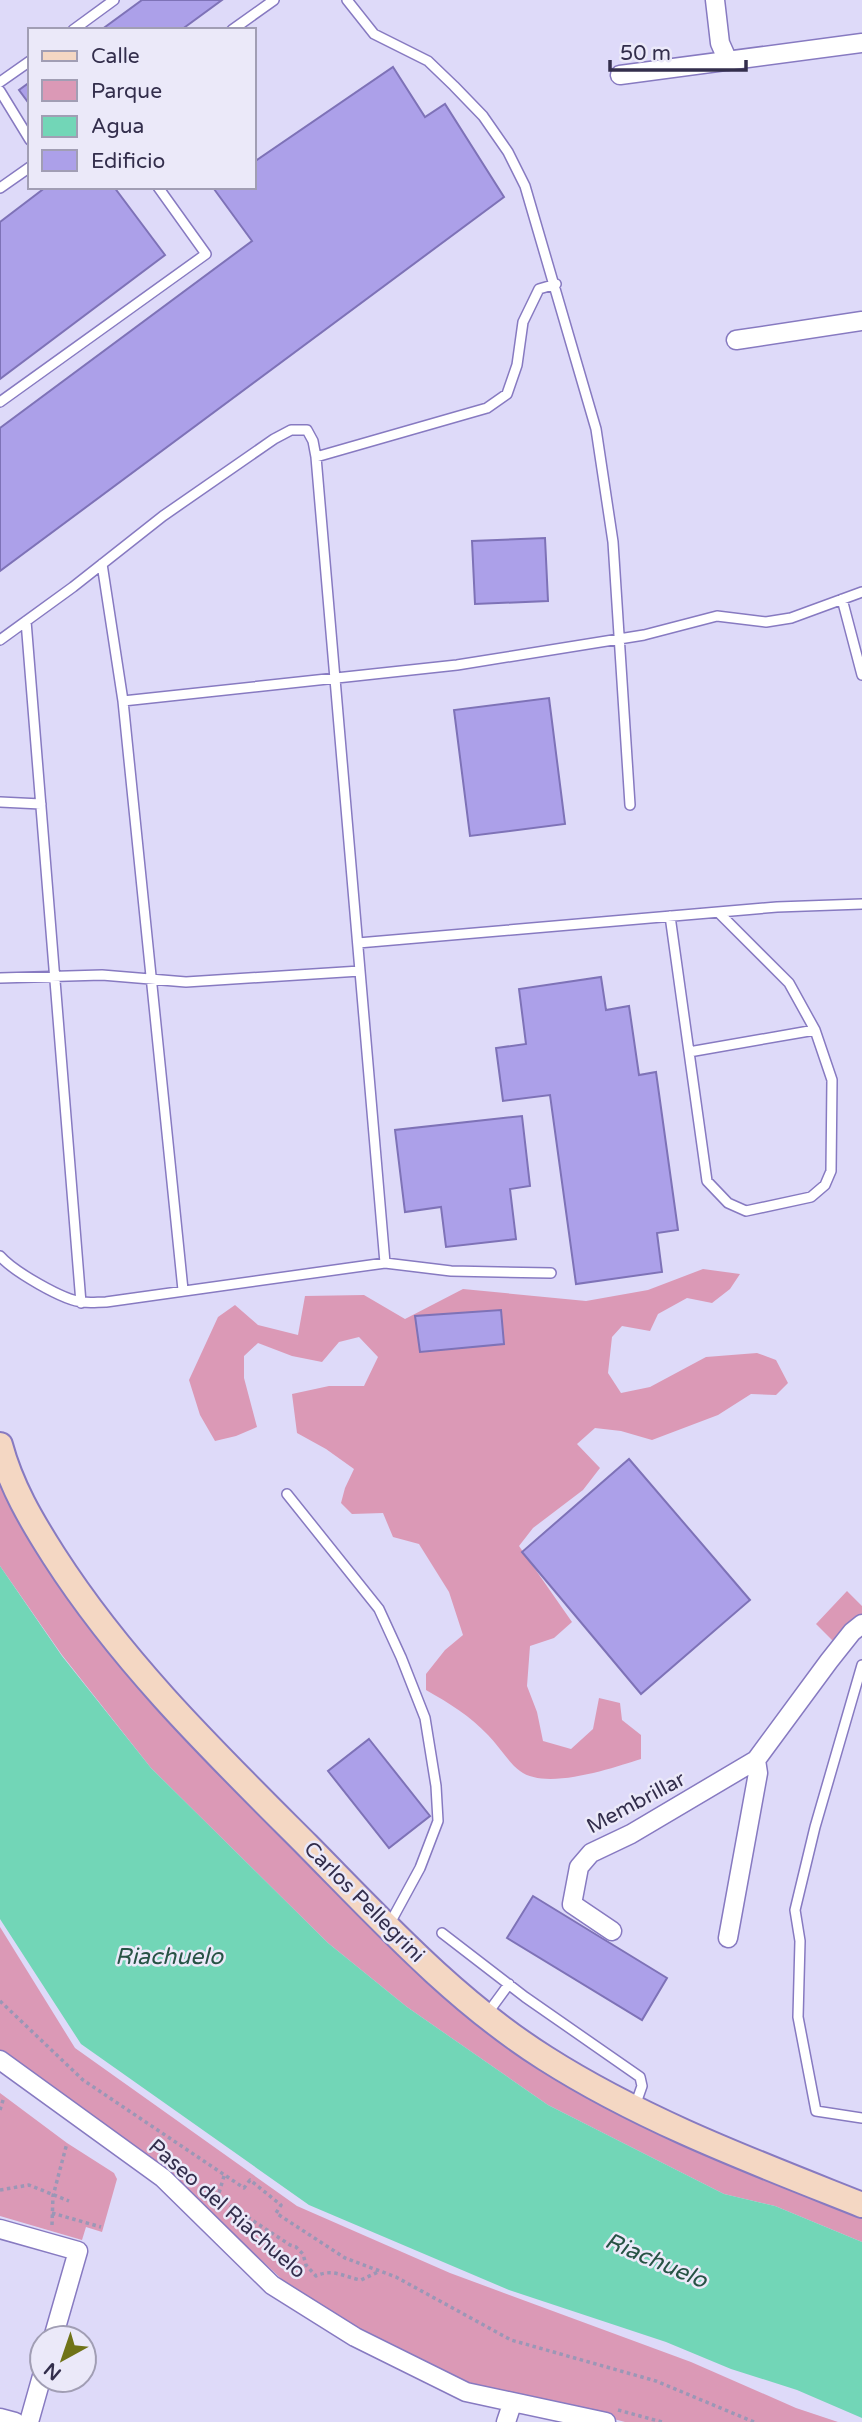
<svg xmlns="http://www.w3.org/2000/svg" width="862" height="2422" viewBox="0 0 862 2422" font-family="'Varela Round',sans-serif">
  <rect width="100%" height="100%" fill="#dedaf9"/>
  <path fill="#db99b6" d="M703,1269L740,1274L730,1289L712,1303L687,1298L658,1314L650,1331L622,1326L612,1337L608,1373L621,1393L650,1387L706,1357L757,1353L776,1360L788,1383L776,1395L751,1394L718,1415L652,1440L621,1431L595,1428L577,1444L600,1468L583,1490L533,1528L519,1546L572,1622L554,1638L530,1646L527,1686L537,1712L543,1741L571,1749L593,1729L599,1698L620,1703L622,1720L641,1735V1759C612,1768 546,1791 520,1771C508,1762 499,1746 488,1735C470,1716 449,1703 426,1690V1674L445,1650L463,1635L449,1592L419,1544L393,1537L383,1513L352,1514L341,1503L345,1488L354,1469L326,1449L297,1433L292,1394L329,1386H364L378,1357L359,1337L339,1342L322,1362L292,1356L258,1343L244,1356V1378L257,1427L236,1436L215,1441L200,1415L189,1380L218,1317L235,1305L258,1325L298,1335L305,1296L364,1295L405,1319L463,1289L586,1301L648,1290Z
    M0,1483L82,1615L504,2037L862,2214V2242L775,2206L724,2194L548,2105L407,2007L328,1943L151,1768L62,1655L0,1566Z
    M847,1591L862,1606V1614L834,1642L816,1624Z
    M0,1927L75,2048L297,2206L450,2273L691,2362L796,2408L838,2422H625L528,2396L469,2386L377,2340L288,2285L187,2191L0,2052Z
    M0,2093L67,2143L114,2173L117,2179L102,2232L86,2227L82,2240L0,2216Z"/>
  <path fill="#72d6b7" d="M0,1566L62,1656L151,1768L328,1943L407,2007L548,2105L724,2194L775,2206L862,2242V2418L797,2390L731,2369L666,2342L509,2290L309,2205L81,2044L0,1919Z"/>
  <path fill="#aca0e9" stroke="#7e72b7" stroke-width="2" d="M142,0H222L181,30H101Z
    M393,67L425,117L445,104L504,197L0,571V428L252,241L214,189L254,187V162Z
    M30,82V105L19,90Z
    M46,187H114L165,255L0,379V222Z
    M545,538L548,601L475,604L472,541Z
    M549,698L565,824L470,836L454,710Z
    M601,977L606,1010L629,1006L639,1075L656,1072L678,1230L657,1233L662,1272L576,1284L550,1095L503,1101L496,1048L526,1044L519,989Z
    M522,1116L530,1186L510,1189L516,1239L446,1247L441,1207L405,1212L395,1130Z
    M501,1310L504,1344L420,1352L415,1316Z
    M629,1459L750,1600L641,1694L522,1552Z
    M369,1739L430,1816L389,1848L328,1771Z
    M533,1896L667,1978L642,2020L507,1938Z"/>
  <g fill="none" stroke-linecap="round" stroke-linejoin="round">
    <g stroke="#877ac1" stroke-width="12">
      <path id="lane" d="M347,0L374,34L428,61L454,86L483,116L508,152L525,186L596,429L613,542L630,805
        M73,30L114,0
        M232,30L274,0
        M0,82L30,61
        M0,91L30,140
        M0,188L30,167
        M0,402L206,254L158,187
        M316,457L487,408L507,394L517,365L523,322L539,289L556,284
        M102,564L123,701L183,1290
        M842,599L862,675
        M26,621L81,1303
        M0,640L73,587L163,516L274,439L291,430H307L313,441L316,457L385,1263
        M123,701L457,665L644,635L717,616L766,622L791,618L862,592
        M0,802L41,804
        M670,916L707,1181L728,1203L746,1211L811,1197L825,1185L831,1171L832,1080L815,1030L789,983L718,912
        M358,943L777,907L862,904
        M0,978L102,975L186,982L360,971
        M689,1052L815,1030
        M0,1256C13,1271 64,1301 83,1302C90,1303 98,1302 106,1302L385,1263L451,1271L551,1273
        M287,1494L379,1609L401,1657L425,1718L436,1786L438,1821L420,1868L389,1925
        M862,1665L815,1827L795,1910L800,1941L798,2017L816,2111L862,2118
        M442,1933L525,1997L640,2077L642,2086L635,2106
        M487,2014L509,1984"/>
    </g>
    <g stroke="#877ac1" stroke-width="21">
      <path id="street" d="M715,0L720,43L728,61
        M620,75L862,43
        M736,340L862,321
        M612,1931L572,1904L579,1867L591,1853L631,1834L756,1760L829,1661L852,1632L862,1624
        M728,1938L758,1773L756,1760
        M0,2060L163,2178L272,2285L355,2337L466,2392L606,2422
        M0,2229L78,2251L53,2338
        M0,2418L15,2422
        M29,2422L42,2376
        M506,2422L512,2404"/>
    </g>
    <g stroke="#877ac1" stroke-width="28">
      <path id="secondary" d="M0,1445C11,1486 31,1520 54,1556C124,1665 216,1754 307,1845C382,1921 455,2001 545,2058C644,2121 754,2162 862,2205"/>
    </g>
    <path stroke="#9b97b6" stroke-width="3.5" stroke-dasharray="3.5 3.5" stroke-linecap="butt" d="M0,2001L83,2080L244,2188L250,2180L281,2205L276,2213L345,2258L396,2277L511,2340L656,2381L754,2422
      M0,2110L4,2097
      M224,2176L219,2193L223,2201L290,2245L296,2247L303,2254L306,2265L316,2276C333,2268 344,2277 361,2280L380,2271
      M0,2190L29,2185L69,2201
      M52,2213L101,2227
      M52,2225L53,2196L67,2143
      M618,2410L662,2422"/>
    <use href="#lane" stroke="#fff" stroke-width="9"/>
    <use href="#street" stroke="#fff" stroke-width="18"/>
    <use href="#secondary" stroke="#f4d7c3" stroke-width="24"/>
  </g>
  <g text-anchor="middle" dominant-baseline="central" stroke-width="5" stroke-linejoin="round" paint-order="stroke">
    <g font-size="21" fill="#332e4c" stroke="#ebe9f9">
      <text transform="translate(636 1803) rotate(-28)">Membrillar</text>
      <text transform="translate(364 1902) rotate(45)">Carlos Pellegrini</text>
      <text transform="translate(227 2209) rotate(41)">Paseo del Riachuelo</text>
    </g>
    <g font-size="23" font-style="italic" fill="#275345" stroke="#ebe9f9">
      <text x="169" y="1957">Riachuelo</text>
      <text transform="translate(656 2261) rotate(23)">Riachuelo</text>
    </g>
  </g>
  <rect x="28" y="28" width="228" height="161" fill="#ebe9f9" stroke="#a19eb4" stroke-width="2"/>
  <rect x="42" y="51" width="35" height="10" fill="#f4d7c3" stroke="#a19eb4" stroke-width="2"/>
  <text x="91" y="63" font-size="21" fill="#332e4c">Calle</text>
  <rect x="42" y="80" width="35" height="21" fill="#db99b6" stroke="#a19eb4" stroke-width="2"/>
  <text x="91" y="98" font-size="21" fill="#332e4c">Parque</text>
  <rect x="42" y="116" width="35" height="21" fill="#72d6b7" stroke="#a19eb4" stroke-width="2"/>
  <text x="91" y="133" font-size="21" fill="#332e4c">Agua</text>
  <rect x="42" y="150" width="35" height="21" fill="#aca0e9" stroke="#a19eb4" stroke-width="2"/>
  <text x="91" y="168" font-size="21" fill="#332e4c">Edificio</text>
  <g transform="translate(63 2359) rotate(220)"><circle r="33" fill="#ebe9f9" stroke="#a19eb4" stroke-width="2"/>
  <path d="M0-5L12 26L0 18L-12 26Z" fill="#707318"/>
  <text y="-10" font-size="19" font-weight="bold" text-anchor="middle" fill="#332e4c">N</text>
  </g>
  <path d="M610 60v10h136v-10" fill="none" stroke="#332e4c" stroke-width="3.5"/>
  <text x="620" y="60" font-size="21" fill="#332e4c" stroke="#ebe9f9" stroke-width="5" paint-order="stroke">50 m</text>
</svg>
